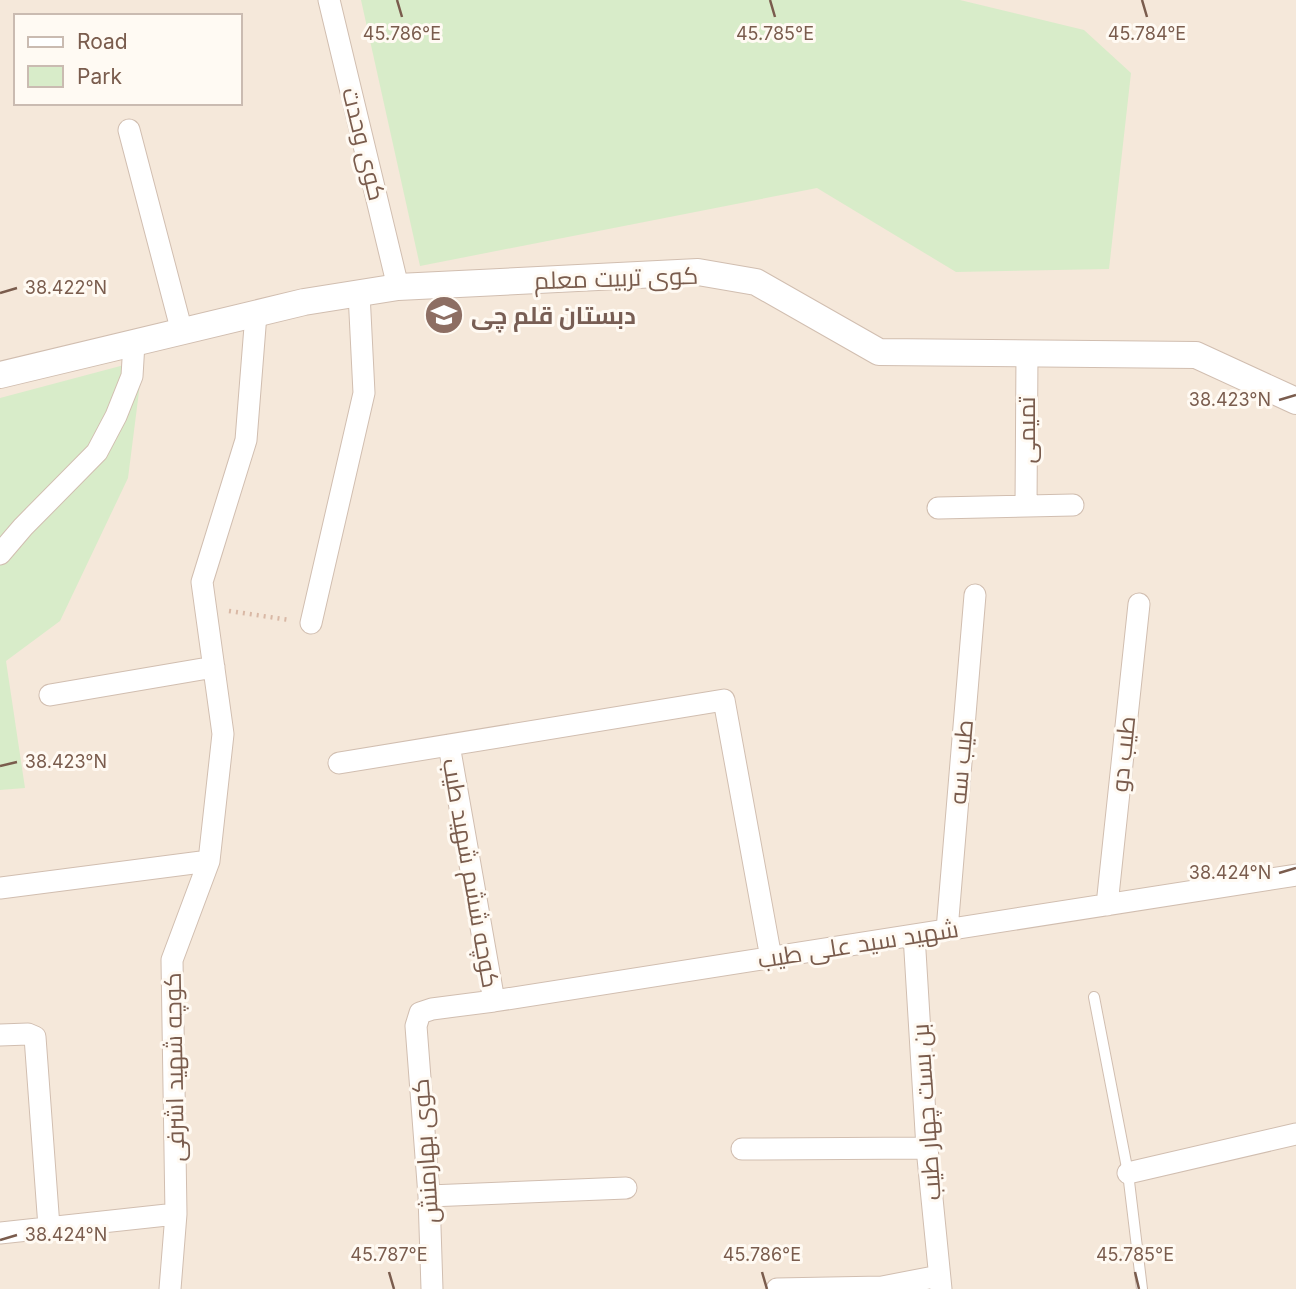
<svg xmlns="http://www.w3.org/2000/svg" width="1296" height="1289" viewBox="0 0 1296 1289" font-family="Inter,Cairo,sans-serif">
  <rect width="100%" height="100%" fill="#fdf6ec"/>
  <path fill="#f5e8da" fill-rule="evenodd" d="M0,0H1296V1289H0ZM16,16H240V103H16Z"/>
  <path fill="#d8ecc9" d="M361,0H960L1084,30L1131,73L1109,269L956,272L817,188L420,266Z
    M143,360L128,478L60,621L6,661L25,788L0,790V398Z"/>
  <g fill="none" stroke-linecap="round" stroke-linejoin="round">
    <g stroke="#d1beb0" stroke-width="12">
      <path id="service" d="M1094,997L1128,1173L1142,1289"/>
    </g>
    <g stroke="#d1beb0" stroke-width="23">
      <path id="minor" d="M329,0L398,287
        M129,130L182,332
        M1026,506L1027,354
        M938,508L1073,505
        M0,554L23,527L97,452L116,416L132,376L134,343
        M311,623L364,393L359,293
        M50,695L214,667
        M449,745L494,1001
        M339,763L724,700L771,958
        M0,888L209,861
        M1107,905L1139,604
        M947,930L975,595
        M914,935L927,1148L941,1289
        M0,1035L28,1034L35,1037L49,1227
        M742,1149L927,1148
        M1128,1173L1296,1134
        M429,1196L626,1188
        M0,1233L176,1214
        M170,1289L176,1214L172,960L209,861L223,734L202,582L246,440L256,314
        M432,1289L429,1196L416,1026L420,1013L432,1009L494,1001L1296,875
        M777,1289L882,1287L939,1276"/>
    </g>
    <g stroke="#d1beb0" stroke-width="28">
      <path id="tertiary" d="M0,375L304,302L398,287L698,272L756,282L879,352L1196,355L1296,401"/>
    </g>
    <path stroke="#d9b8a5" stroke-width="4.5" stroke-dasharray="2 5" stroke-linecap="butt" d="M229,611L290,620"/>
    <use href="#service" stroke="#fff" stroke-width="10"/>
    <use href="#minor" stroke="#fff" stroke-width="21"/>
    <use href="#tertiary" stroke="#fff" stroke-width="26"/>
  </g>
  <path fill="none" stroke="#7a5c4d" stroke-width="2.5" d="M397,0L402,17M770,0L775,17M1142,0L1147,17M0,293L17,288M1279,400L1296,395M0,766L17,762M1279,873L1296,868M0,1240L17,1235M389,1272L394,1289M762,1272L767,1289M1135,1272L1139,1289"/>
  <defs>
    <g id="school-disc" transform="scale(2.0125)"><circle r="9.5" fill="#8d6e63" stroke="#fffaf3"/><path d="M0-5L7-2L0 1L-7-2ZM-4 1L0 2.5L4 1V4Q0 6-4 4Z" fill="#fff"/></g>
  </defs>
  <g fill-rule="evenodd">
    <use href="#school-disc" x="444" y="315"/>
  </g>
  <g text-anchor="middle" dominant-baseline="central" stroke-width="6" stroke-linejoin="round" paint-order="stroke">
    <g font-size="24" fill="#7a5c4d" stroke="#fffaf3">
      <text transform="translate(364 144) rotate(76)">کوی وحدت</text>
      <text transform="translate(616 278) rotate(-2)">کوی تربیت معلم</text>
      <text transform="translate(1026 430) rotate(-90)">تمیمی</text>
      <text transform="translate(1123 754) rotate(-84)">طیب دو</text>
      <text transform="translate(961 762) rotate(-85)">طیب سه</text>
      <text transform="translate(471 873) rotate(80)">کوچه ششم شهید طیب</text>
      <text transform="translate(858 944) rotate(-9)">شهید سید علی طیب</text>
      <text transform="translate(174 1067) rotate(-91)">کوچه شهید اشرفی</text>
      <text transform="translate(926 1112) rotate(-94)">بن بست چهار طیب</text>
      <text transform="translate(425 1151) rotate(-94)">کوی بهارمنش</text>
    </g>
    <g font-size="24" font-weight="bold" fill="#785e54" stroke="#fffaf3" text-anchor="start">
      <text x="471" y="315">دبستان قلم چی</text>
    </g>
  </g>
  <g font-size="18" text-anchor="middle" fill="#7a5c4d" stroke="#fffaf3" stroke-width="6" stroke-linejoin="round" paint-order="stroke">
    <text x="402" y="40">45.786°E</text>
    <text x="775" y="40">45.785°E</text>
    <text x="1147" y="40">45.784°E</text>
    <text x="66" y="294">38.422°N</text>
    <text x="1230" y="406">38.423°N</text>
    <text x="66" y="768">38.423°N</text>
    <text x="1230" y="879">38.424°N</text>
    <text x="66" y="1241">38.424°N</text>
    <text x="389" y="1261">45.787°E</text>
    <text x="762" y="1261">45.786°E</text>
    <text x="1135" y="1261">45.785°E</text>
  </g>
  <rect x="14" y="14" width="228" height="91" fill="#fffaf3" stroke="#cabbb1" stroke-width="2"/>
  <rect x="28" y="37" width="35" height="10" fill="#ffffff" stroke="#cabbb1" stroke-width="2"/>
  <text x="77" y="49" font-size="21" fill="#7a5c4d">Road</text>
  <rect x="28" y="66" width="35" height="21" fill="#d8ecc9" stroke="#cabbb1" stroke-width="2"/>
  <text x="77" y="84" font-size="21" fill="#7a5c4d">Park</text>
</svg>
